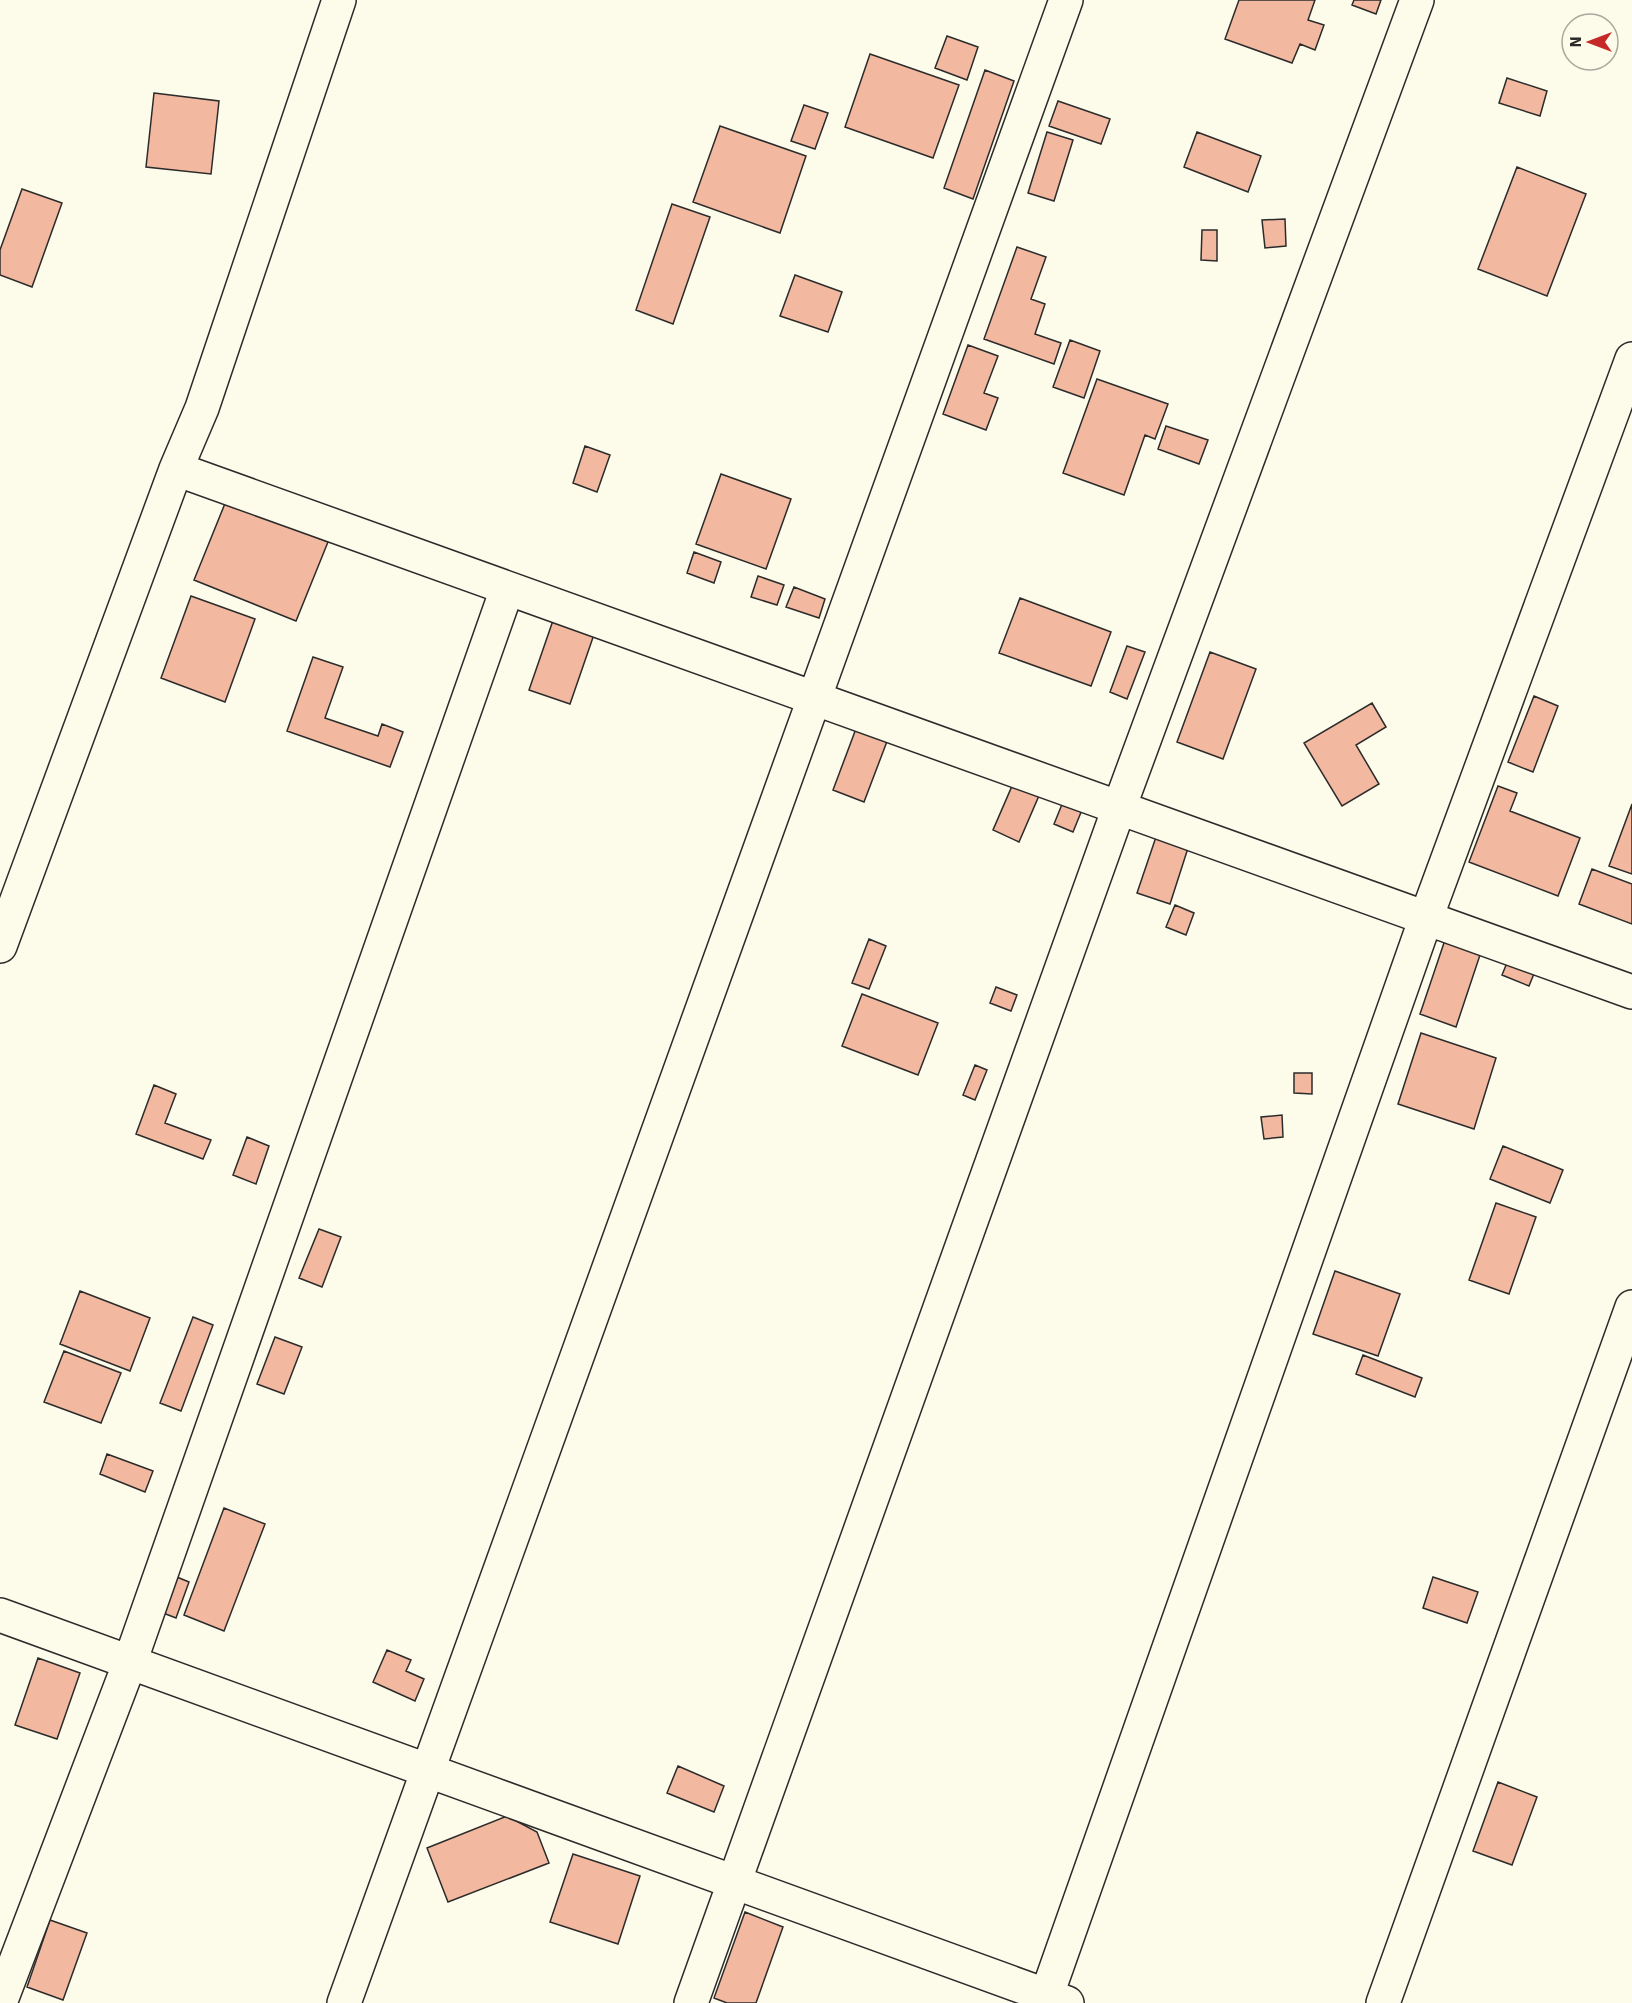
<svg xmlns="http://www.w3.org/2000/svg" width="1632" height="2003" viewBox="0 0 1632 2003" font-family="Signika,sans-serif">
  <rect width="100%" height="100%" fill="#fdfbea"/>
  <path fill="#f2b8a0" stroke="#2b2b2b" stroke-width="1.5" d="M1239,0H1315L1308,20L1324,25L1315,50L1300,44L1292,63L1225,39Z
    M1354,0H1381L1376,14L1352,5Z
    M947,36L978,47L967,80L935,68Z
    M870,54L959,85L933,158L845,127Z
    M985,70L1014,81L973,199L944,188Z
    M1507,78L1547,91L1540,116L1499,103Z
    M154,93L219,101L211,174L146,167Z
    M1058,101L1110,119L1101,144L1049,126Z
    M804,105L828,113L815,149L791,141Z
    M720,126L806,156L780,233L693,202Z
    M1047,132L1073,140L1054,201L1028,193Z
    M1197,132L1261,156L1248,192L1184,167Z
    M1517,167L1586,194L1547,296L1478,269Z
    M22,189L62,203L32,287L0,275V250Z
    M672,204L710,217L673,324L636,310Z
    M1285,219L1286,246L1265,248L1262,220Z
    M1202,230H1217V261L1201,260Z
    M1017,247L1046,257L1031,299L1045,304L1035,334L1061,343L1054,364L984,339Z
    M795,275L842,292L828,332L780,316Z
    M1070,340L1100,351L1084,398L1053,387Z
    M968,345L998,356L984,393L998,398L986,430L943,414Z
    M1097,379L1168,404L1155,439L1145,435L1124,495L1063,473Z
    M1166,426L1208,440L1199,464L1158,449Z
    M585,446L610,455L597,492L573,483Z
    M721,474L791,499L766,569L696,544Z
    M226,501L328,542L296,621L194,580Z
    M694,552L721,562L714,583L687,573Z
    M758,576L784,585L777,605L751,597Z
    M794,587L825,599L819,618L786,607Z
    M191,596L255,619L225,702L161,678Z
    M1020,598L1111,632L1091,686L999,653Z
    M558,606L599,620L570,704L529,690Z
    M1127,646L1145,652L1127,699L1110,692Z
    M1210,652L1256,669L1223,759L1177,742Z
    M313,657L343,667L325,718L378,736L382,724L403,732L390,767L287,731Z
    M1534,696L1558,706L1533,772L1508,762Z
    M1372,703L1386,727L1356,745L1379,784L1342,806L1304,743Z
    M863,710L894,723L864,802L833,790Z
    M1018,772L1044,784L1019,842L993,830Z
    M1498,786L1517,793L1510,811L1580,838L1558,896L1469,862Z
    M1067,792L1086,800L1073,832L1054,824Z
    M1632,804V874L1609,866Z
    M1157,834L1189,845L1170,904L1137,893Z
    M1592,869L1632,884V924L1579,904Z
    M1175,905L1194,913L1186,935L1166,927Z
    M1448,931L1484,943L1456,1027L1420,1014Z
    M869,939L886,946L869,989L852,983Z
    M1513,948L1540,959L1529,986L1502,975Z
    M996,987L1017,995L1011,1011L990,1003Z
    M862,994L938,1023L918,1075L842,1046Z
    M1421,1033L1496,1058L1474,1129L1398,1104Z
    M975,1065L987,1070L975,1100L963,1095Z
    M1294,1073H1312V1094L1294,1093Z
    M154,1085L176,1094L165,1123L211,1140L203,1159L136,1134Z
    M1282,1115L1283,1137L1264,1139L1261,1117Z
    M247,1137L269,1146L256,1184L233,1175Z
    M1503,1146L1563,1170L1550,1203L1490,1179Z
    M1496,1203L1536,1217L1509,1294L1469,1280Z
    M319,1229L341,1237L322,1287L299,1278Z
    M1335,1271L1400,1294L1378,1356L1313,1334Z
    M80,1291L150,1318L130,1371L60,1344Z
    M193,1317L213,1325L181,1411L160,1403Z
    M275,1337L302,1347L284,1394L257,1384Z
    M64,1351L121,1373L101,1423L44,1402Z
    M1363,1355L1422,1378L1415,1397L1356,1374Z
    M107,1454L153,1471L145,1492L100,1474Z
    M224,1508L265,1524L224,1631L184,1615Z
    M172,1575L189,1582L176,1618L158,1611Z
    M1433,1577L1478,1592L1467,1623L1423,1608Z
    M387,1650L411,1660L406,1671L424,1679L415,1701L373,1682Z
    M38,1658L80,1673L57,1739L15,1725Z
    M678,1766L724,1786L714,1812L667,1793Z
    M1498,1782L1537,1797L1512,1865L1473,1851Z
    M507,1816L537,1832L549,1863L448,1902L427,1848Z
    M573,1854L640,1876L618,1944L550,1922Z
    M745,1912L783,1927L756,2003H727L714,1998Z
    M50,1920L87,1933L63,2000L27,1987Z"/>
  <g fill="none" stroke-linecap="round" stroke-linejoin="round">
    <g stroke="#2b2b2b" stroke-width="36">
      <path id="minor" d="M176,469L1632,992
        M0,946L176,469L202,408L339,0
        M0,1615L1067,2003
        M0,2003L130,1662L507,589
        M344,2003L1066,0
        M691,2003L1119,808L1417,0
        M1044,2003L1426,918L1632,359
        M1383,2003L1632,1307"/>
    </g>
    <use href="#minor" stroke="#fdfbea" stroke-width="33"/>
  </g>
  <g transform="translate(1590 42) rotate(270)"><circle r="28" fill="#fdfbea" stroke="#a9a89e" stroke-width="1.5"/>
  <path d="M0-4.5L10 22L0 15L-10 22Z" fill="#c62828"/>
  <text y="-9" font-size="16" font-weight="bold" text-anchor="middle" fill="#2b2b2b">N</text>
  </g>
</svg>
